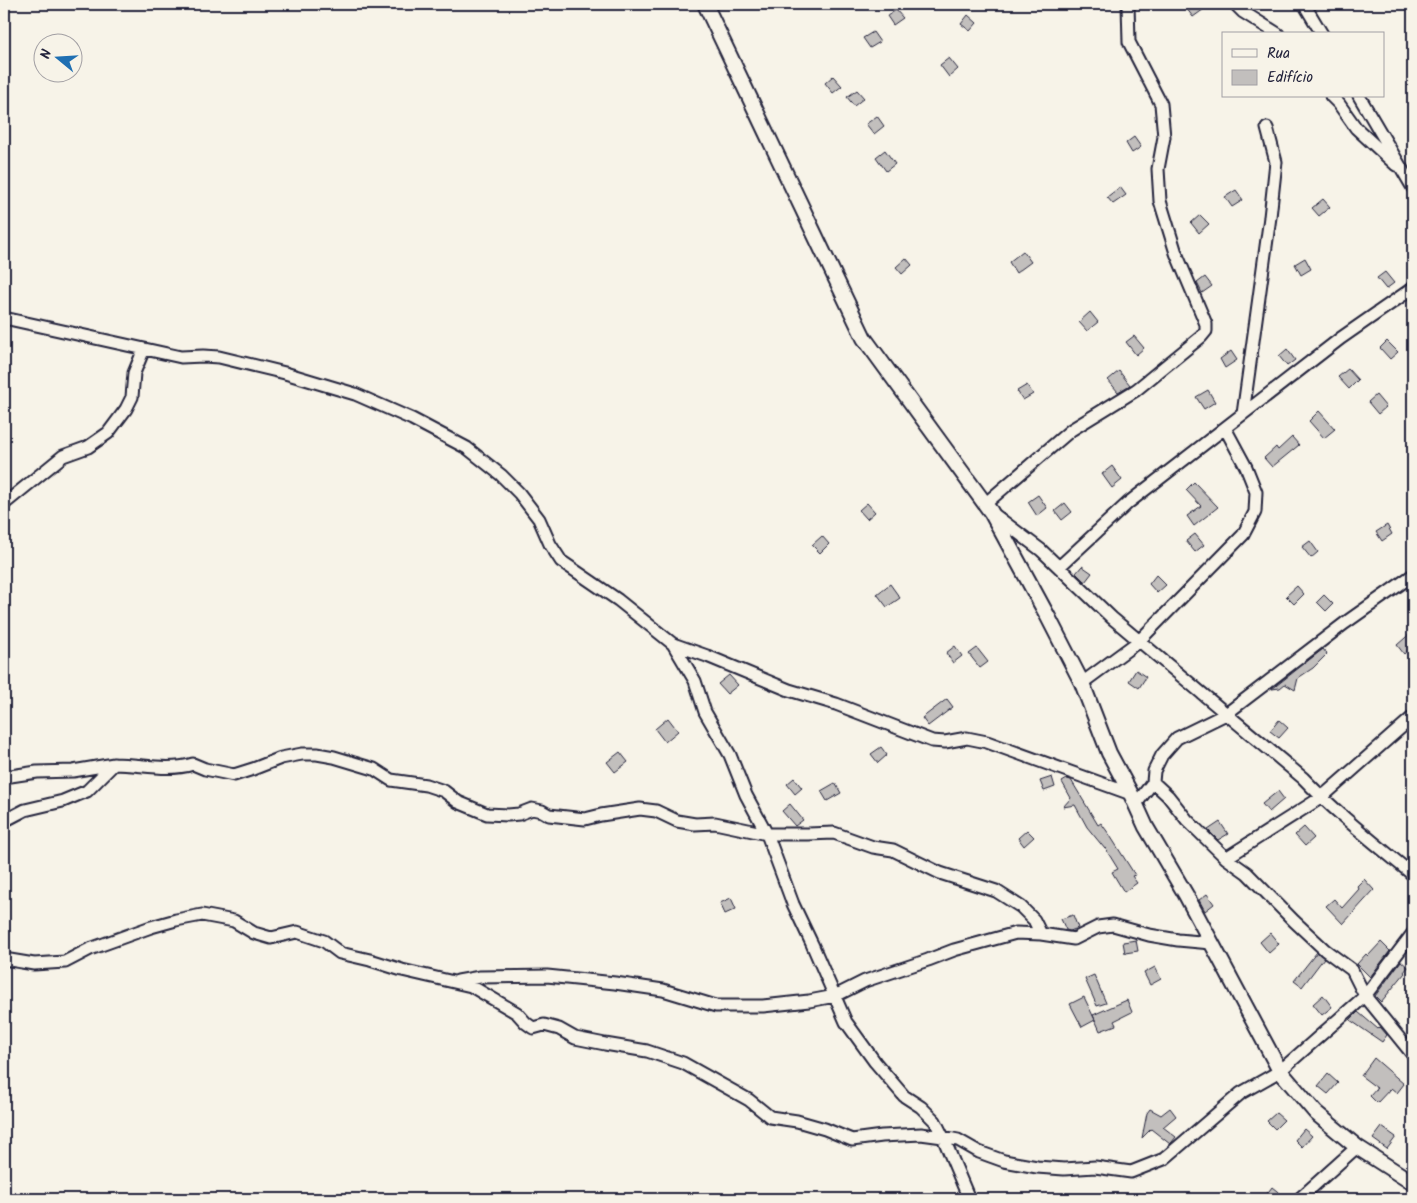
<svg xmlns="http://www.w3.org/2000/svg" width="1417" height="1203" viewBox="0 0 1417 1203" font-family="Kalam,sans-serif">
  <rect width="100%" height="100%" fill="#f7f3e8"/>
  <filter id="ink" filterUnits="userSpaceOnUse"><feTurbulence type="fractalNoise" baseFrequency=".02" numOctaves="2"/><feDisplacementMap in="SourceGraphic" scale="10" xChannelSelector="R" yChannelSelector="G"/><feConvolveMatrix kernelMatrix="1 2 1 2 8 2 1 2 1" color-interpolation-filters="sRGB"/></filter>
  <g filter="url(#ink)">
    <path fill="#c2bfbd" stroke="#22223b" d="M1183,4H1211L1193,17Z
      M896,10L903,18L893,25L887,16Z
      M968,15L977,23L970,31L961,24Z
      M873,32L880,42L870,48L863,38Z
      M949,58L958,69L949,77L940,65Z
      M833,76L842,86L833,93L825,83Z
      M857,90L864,98L854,106L847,97Z
      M877,116L884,126L874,134L866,124Z
      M1134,137L1141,147L1132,153L1126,143Z
      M885,150L895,164L886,171L876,157Z
      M1120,187L1126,195L1113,204L1107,197Z
      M1236,190L1243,200L1232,207L1225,197Z
      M1323,199L1330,207L1319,216L1312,208Z
      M1200,215L1209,224L1199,233L1191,223Z
      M1023,251L1031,262L1016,273L1009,262Z
      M906,258L912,265L902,274L896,267Z
      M1305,258L1311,269L1301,275L1295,264Z
      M1385,272L1394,283L1386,289L1377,278Z
      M1205,277L1212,286L1202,293L1197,283Z
      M1090,312L1098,322L1087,331L1079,322Z
      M1134,336L1144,348L1136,355L1126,342Z
      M1387,341L1398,352L1390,359L1380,348Z
      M1287,349L1295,360L1287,366L1279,356Z
      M1231,351L1237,360L1225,368L1220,359Z
      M1348,369L1358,380L1349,389L1338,377Z
      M1119,371L1130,385L1118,392L1108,380Z
      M1027,385L1033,394L1023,400L1017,391Z
      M1208,390L1215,402L1204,409L1196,397Z
      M1376,395L1386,407L1378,414L1368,402Z
      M1319,411L1335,429L1324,438L1309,421Z
      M1292,437L1299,445L1272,467L1264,458L1276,447L1278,450Z
      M1112,466L1122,480L1112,488L1102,474Z
      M1194,482L1218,507L1194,526L1187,516L1201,506L1186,490Z
      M1038,495L1047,508L1037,516L1028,502Z
      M867,503L875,512L867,519L859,510Z
      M1065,503L1072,512L1062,520L1055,511Z
      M1387,525L1392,534L1382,541L1376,532Z
      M1195,534L1204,545L1195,552L1186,541Z
      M822,536L829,544L820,553L812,545Z
      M1310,541L1318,552L1311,558L1302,547Z
      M1082,566L1092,573L1085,582L1076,573Z
      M1156,575L1166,585L1157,593L1149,584Z
      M890,584L900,598L887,607L877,594Z
      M1297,586L1304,594L1294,604L1286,596Z
      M1324,595L1333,604L1326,611L1317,602Z
      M1413,631V646L1404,654L1397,645Z
      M955,646L962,656L953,663L946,653Z
      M977,648L988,662L980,668L969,654Z
      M1323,649L1327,654L1313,668L1298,678L1295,690L1285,684L1280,688L1272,689Z
      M1136,670L1146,677L1139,688L1129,681Z
      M729,675L738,685L727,694L718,684Z
      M947,699L953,707L928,726L922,718Z
      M668,718L678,731L665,742L655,729Z
      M1279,720L1288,728L1279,738L1270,731Z
      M881,747L887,755L878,763L871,754Z
      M620,752L628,762L615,772L607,762Z
      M1052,777L1055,787L1044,791L1040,781Z
      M794,778L802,788L795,794L787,784Z
      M1067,779L1071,780L1098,825L1101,823L1109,834L1135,875L1132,876L1137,883L1124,892L1112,872L1118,869L1105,848V849L1087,827L1075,805L1063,807L1071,798L1062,782Z
      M835,783L841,793L827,801L821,791Z
      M1278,791L1284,799L1269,812L1262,804Z
      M790,804L803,820L795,826L782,811Z
      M1220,822L1228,834L1218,840L1208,830Z
      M1304,827L1314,838L1305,846L1295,835Z
      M1027,830L1034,837L1024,846L1018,838Z
      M1364,879L1374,890L1343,924L1326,906L1334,899L1342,908L1359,889L1357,886Z
      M1207,894L1214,904L1205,911L1199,900Z
      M731,898L736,909L725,914L720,903Z
      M1073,915L1078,928L1070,931L1066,930L1061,919Z
      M1270,933L1279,944L1269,953L1260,942Z
      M1136,940L1138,951L1125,953L1123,942Z
      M1381,942L1390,951L1370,977L1357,964L1366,954L1368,956Z
      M1317,952L1324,958L1302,987L1294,981Z
      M1401,961L1408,967L1404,972L1405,973L1381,1002L1375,996Z
      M1155,967L1161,979L1150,985L1144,973Z
      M1094,975L1106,1003L1097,1006L1085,979Z
      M1323,995L1332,1007L1322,1015L1313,1004Z
      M1084,997L1095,1020L1082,1027L1070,1004Z
      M1127,1000L1132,1012L1114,1021L1116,1025L1100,1031L1093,1015Z
      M1358,1012L1378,1029L1380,1027L1381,1028L1387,1035L1382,1042L1350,1020Z
      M1374,1058L1404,1084L1397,1093L1391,1088L1377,1103L1370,1096L1377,1088L1361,1076Z
      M1328,1074L1338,1083L1328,1094L1318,1086Z
      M1170,1108L1176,1116L1163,1127L1176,1137L1172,1142L1170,1144L1151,1129L1142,1138L1147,1113L1150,1109L1161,1115Z
      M1276,1113L1284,1120L1275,1129L1267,1121Z
      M1382,1127L1396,1137L1387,1149L1373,1139Z
      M1304,1129L1312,1136L1302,1147L1295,1140Z
      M1272,1187L1287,1199H1263Z"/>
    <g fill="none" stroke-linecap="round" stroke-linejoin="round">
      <g stroke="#22223b" stroke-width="15">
        <path id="minor" d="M1235,4L1243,12L1278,34
          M1304,4L1322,34
          M1331,96L1339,104L1356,128L1396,165
          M1359,96L1413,188
          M4,318L181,357L203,356L219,357L285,373L355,394L412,419L467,448L501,475L519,493L539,519L550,544L561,561L618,600L673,644L707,656L789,690L836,704L932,741L945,742L967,738L987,742L1131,794
          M1243,414L1270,217L1276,162L1267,128
          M4,504L63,456L88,447L108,433L126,409L132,397L134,373L144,349
          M985,504L1071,430L1136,390L1201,337L1206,331V324L1176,253L1160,201L1158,169L1164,137L1161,104L1129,42L1128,4
          M992,513L1041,550L1112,618L1303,778C1337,814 1376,844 1413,875
          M1059,567L1128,503L1341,338L1413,288
          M673,644L695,681L705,712L730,755L746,795L767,834L793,904L812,944L846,1022L875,1062L904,1096L921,1107L935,1121L943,1137L969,1199
          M1082,683L1139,641L1243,535L1255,512L1256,492L1246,467L1225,428
          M4,777L37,772L73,771L114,764
          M1153,782L1154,771L1162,755L1177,738L1226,714L1345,623L1413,575
          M1136,804L1153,782L1168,796L1187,820L1226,858L1247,873L1294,921L1325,950L1352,970L1365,996L1413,1055
          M4,821L25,810L63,801L87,791L114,764C141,764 167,772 193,764L205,769L234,775L253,769L281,758L302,754H317L334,757L374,769L391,780L426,785L444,791L458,802L487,814L508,815L519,814L532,809L542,811L549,815L585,819L601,815L640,809L656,811L677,821L695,824L715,823L767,834H808L834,833L873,847L893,850L940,873L996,891L1021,907L1034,920L1041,934L1074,939L1098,927L1113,925L1149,935L1178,940L1211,943
          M1226,858L1322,797L1413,717
          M4,959L34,964L65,962L90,949L151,927L176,920L202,915L234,921L254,933L271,938L297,932L324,941L340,953L370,960L402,970L471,986L517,1013L526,1023L533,1028L544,1025L559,1029L575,1038L605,1044L647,1051L683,1063L749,1100L770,1117L797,1121L825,1129L852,1140L882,1136L921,1134L943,1137L958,1140L979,1152L1004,1161L1037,1167L1064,1169L1095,1167L1131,1172L1164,1159L1241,1093L1280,1071L1365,996L1413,933
          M458,981L480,977L547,976L615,983L663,990L716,1006H763L809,1001L835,996L865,981L928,960L954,950L1016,933L1041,934
          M1299,1199L1357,1147"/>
      </g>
      <g stroke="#22223b" stroke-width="18">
        <path id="tertiary" d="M705,4L864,338L991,512L1047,615L1082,683L1109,753L1131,794L1146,827L1186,895L1280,1071L1316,1113L1357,1147L1413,1183"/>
      </g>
      <use href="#minor" stroke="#f7f3e8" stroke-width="11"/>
      <use href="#tertiary" stroke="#f7f3e8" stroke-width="14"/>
    </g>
  </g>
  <rect width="1417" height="1203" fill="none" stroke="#f7f3e8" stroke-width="20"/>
  <rect x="10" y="10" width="1397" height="1183" fill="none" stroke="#22223b" stroke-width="2" filter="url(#ink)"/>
  <rect x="1222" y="32" width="162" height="65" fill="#f7f3e8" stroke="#a29fa3"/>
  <rect x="1232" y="49" width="25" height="8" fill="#f7f3e8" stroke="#a29fa3"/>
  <text x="1267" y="58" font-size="15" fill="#22223b">Rua</text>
  <rect x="1232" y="70" width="25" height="15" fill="#c2bfbd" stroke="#a29fa3"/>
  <text x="1267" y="82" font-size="15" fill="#22223b">Edifício</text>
  <g transform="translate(58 58) rotate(288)"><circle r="24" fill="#f7f3e8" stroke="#a29fa3"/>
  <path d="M0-4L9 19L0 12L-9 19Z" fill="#1f6fb2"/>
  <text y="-8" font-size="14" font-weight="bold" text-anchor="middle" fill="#22223b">N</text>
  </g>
</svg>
